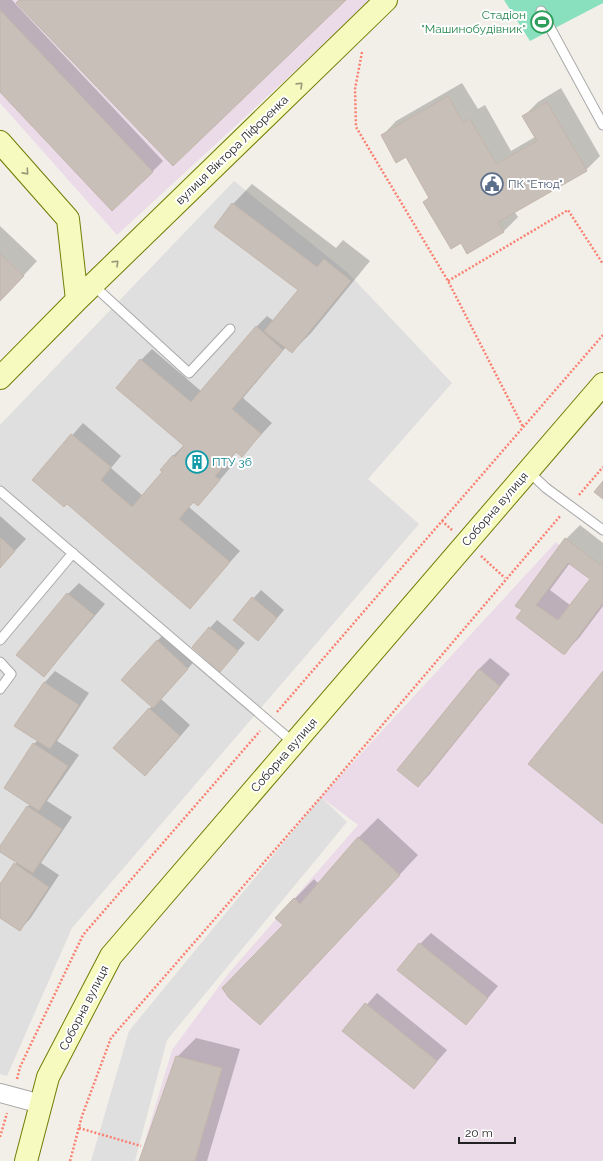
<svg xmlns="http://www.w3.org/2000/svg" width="603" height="1161" viewBox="0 0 603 1161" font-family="Raleway,sans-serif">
  <rect width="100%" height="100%" fill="#f2efe9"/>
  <path fill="#e0dfdf" d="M234,181L348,273L452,383L368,479L419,524L72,928L7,1076L0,1074V425Z
    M321,797L347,822L167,1040L135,1161H91L129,1031Z"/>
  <path fill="#ebdbe8" d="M0,0H372L117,235L0,103Z
    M556,542L603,578V1161H139L172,1050L228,974L358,825L321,797Z"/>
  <path fill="#88e0be" d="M504,0H603V3L530,41Z"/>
  <path fill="#0003" fill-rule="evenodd" d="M0,0H12L163,161L152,172L0,90Z
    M462,83L478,109L485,105L511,151L535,137L524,116L538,102L561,88L600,156L586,170L514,211L518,217L504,231L461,242L424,202L430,196L406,156L382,136L396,121Z
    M252,184L336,248L343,240L370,261L311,333L292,352L286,347L243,398L272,423L242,455L237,451L226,464L230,468L208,494L194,502L189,507L240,551L190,607L67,503L33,480L83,423L121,456L111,468L143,496L163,472L173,456L184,445L141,360L152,349L201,391L256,327L267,316L274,321L299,290L215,227L233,204Z
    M0,226L37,261L0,301Z
    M0,516L26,539L0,567Z
    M580,525L603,543V606L579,638L565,652L518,618L566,539ZM570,563L591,579L570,605L550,590Z
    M79,583L105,604L44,676L68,594Z
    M261,590L284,610L265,632L234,620Z
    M217,620L245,643L220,671L193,647Z
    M168,630L198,657L161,699L190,725L156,764L114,748L152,706L157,641Z
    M490,658L510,674L429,775L418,786L398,770L479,669Z
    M55,671L89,693L57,741L79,755L47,801L72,817L41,863L59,875L30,919L19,930L0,917V886L17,862L0,851V848L30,804L34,744L38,740L16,726L45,682Z
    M378,818L418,855L260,1024L285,925L276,918L314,879L319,884L359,837Z
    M431,933L498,986L466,1024L420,944Z
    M377,993L447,1050L414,1088L344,1031Z
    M196,1038L240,1049L207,1161H140L177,1057Z"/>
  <path fill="#c7bfb8" stroke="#c4b6ab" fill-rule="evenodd" d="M19,0H346L173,166L16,3Z
    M0,10L153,172L112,211L0,92Z
    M448,96L463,123L470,119L496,164L537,141L522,116L547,102L587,171L498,222L504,232L467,254L461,243L451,249L423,202L429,198L406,157L396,163L381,135Z
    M232,203L317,267L324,259L351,281L292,353L264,331L298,290L214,227Z
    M0,254L24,276L0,301Z
    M256,326L283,350L232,409L261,434L242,457L236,452L215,476L220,480L198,506L193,502L179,519L230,562L190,609L67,504L64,507L32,480L71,434L111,467L101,480L132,507L162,472L160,470L173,455L175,457L184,446L116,388L140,359L191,402Z
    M603,481V499L594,492Z
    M0,537L15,551L0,568Z
    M565,538L600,565L603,561V603L565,654H563L516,618L522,610L515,606ZM568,563L590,579L558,620L536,605Z
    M67,593L94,615L44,677L16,655Z
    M252,597L277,618L258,641L233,620Z
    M209,627L238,651L220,672L192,647Z
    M157,640L188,669L153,708L121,680Z
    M479,669L500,686L418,787L397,770Z
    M603,671V824L528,764Z
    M44,682L79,705L50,749L14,726Z
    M149,708L180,736L145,776L113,748Z
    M33,743L68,766L39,811L4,788Z
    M27,806L62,829L33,873L0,852V846Z
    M358,837L400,875L260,1025L229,998L222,988L283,925L275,918L294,898L300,904Z
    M14,863L49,887L20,931L0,918V884Z
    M419,943L488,998L466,1025L397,970Z
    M365,1003L437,1061L414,1089L342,1031Z
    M176,1056L222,1068L195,1161H139Z"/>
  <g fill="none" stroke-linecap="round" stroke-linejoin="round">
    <g stroke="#a9a9a9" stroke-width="11">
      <path id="lane" d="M541,11L603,125
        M93,285L189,373L230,329
        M528,471L546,488L603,530
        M0,491L294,743
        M0,640L73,553
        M0,662L11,674L0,689"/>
    </g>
    <g stroke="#a9a9a9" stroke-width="20">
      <path id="street" d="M0,1093L41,1104"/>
    </g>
    <g stroke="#707d05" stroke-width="24">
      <path id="secondary" d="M0,142L68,219L77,300
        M0,378L77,300L386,0
        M26,1161L48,1077L111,956L603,384"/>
    </g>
    <path stroke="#fa8072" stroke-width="2.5" stroke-dasharray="2 2" stroke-linecap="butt" d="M362,52L355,89L356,127L448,281L523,427
      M448,281L568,210L603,264
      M579,495L603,467
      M442,521L603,335
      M481,556L505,578
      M277,712L442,521L452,530
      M17,1079L20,1067L83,935L260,731
      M79,1128L141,1146
      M0,1137L7,1113
      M70,1161L82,1116L111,1038L321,797L561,515"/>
    <use href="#lane" stroke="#fff" stroke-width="9"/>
    <use href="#street" stroke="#fff" stroke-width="18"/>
    <use href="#secondary" stroke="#f7fabf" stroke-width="22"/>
  </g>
  <defs><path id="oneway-chevron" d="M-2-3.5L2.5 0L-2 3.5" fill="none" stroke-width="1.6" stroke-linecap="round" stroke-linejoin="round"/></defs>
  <g stroke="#979978">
    <use href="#oneway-chevron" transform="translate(300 85) rotate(-44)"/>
    <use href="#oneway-chevron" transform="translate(26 172) rotate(48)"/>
    <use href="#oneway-chevron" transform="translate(116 263) rotate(-44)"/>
  </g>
  <defs>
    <g id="stadium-ring" transform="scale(1.15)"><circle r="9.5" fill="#fff" stroke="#2e9e5b" stroke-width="1.5"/><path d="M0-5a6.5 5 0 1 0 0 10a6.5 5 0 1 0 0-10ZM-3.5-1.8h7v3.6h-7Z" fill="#2e9e5b"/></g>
    <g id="civic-ring" transform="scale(1.15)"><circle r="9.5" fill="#fff" stroke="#5c6f8a" stroke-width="1.5"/><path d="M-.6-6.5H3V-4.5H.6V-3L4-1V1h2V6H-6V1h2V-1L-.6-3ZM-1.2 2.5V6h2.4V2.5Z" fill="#5c6f8a"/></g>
    <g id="building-ring" transform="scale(1.15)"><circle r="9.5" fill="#fff" stroke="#0f9aa8" stroke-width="1.5"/><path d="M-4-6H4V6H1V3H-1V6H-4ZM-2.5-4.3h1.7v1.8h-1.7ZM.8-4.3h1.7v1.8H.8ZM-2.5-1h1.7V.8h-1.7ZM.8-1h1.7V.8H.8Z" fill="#0f9aa8"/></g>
  </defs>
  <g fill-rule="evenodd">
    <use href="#stadium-ring" x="542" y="22"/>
    <use href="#civic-ring" x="492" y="184"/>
    <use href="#building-ring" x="197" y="462"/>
  </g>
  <g text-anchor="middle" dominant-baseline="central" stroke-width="4" stroke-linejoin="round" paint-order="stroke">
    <g font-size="12" fill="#27864d" stroke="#fff" text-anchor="end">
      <text x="526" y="15">Стадіон<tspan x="526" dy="14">"Машинобудівник"</tspan></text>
    </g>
    <g font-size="12" fill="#222" stroke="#fff">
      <text transform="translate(232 150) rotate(-44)">вулиця Віктора Ліфоренка</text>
      <text transform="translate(495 509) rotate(-49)">Соборна вулиця</text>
      <text transform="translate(284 755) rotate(-49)">Соборна вулиця</text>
      <text transform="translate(84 1008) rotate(-63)">Соборна вулиця</text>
    </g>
    <g font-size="12" fill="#4e5e75" stroke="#fff" text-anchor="start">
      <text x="508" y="184">ПК "Етюд"</text>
    </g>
    <g font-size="12" fill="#0d838f" stroke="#fff" text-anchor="start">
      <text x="212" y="462">ПТУ 36</text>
    </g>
  </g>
  <path d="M459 1137v6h56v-6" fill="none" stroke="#222222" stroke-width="2"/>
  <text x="465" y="1137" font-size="12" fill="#222222" stroke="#ffffff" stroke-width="3" paint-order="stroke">20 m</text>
</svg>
